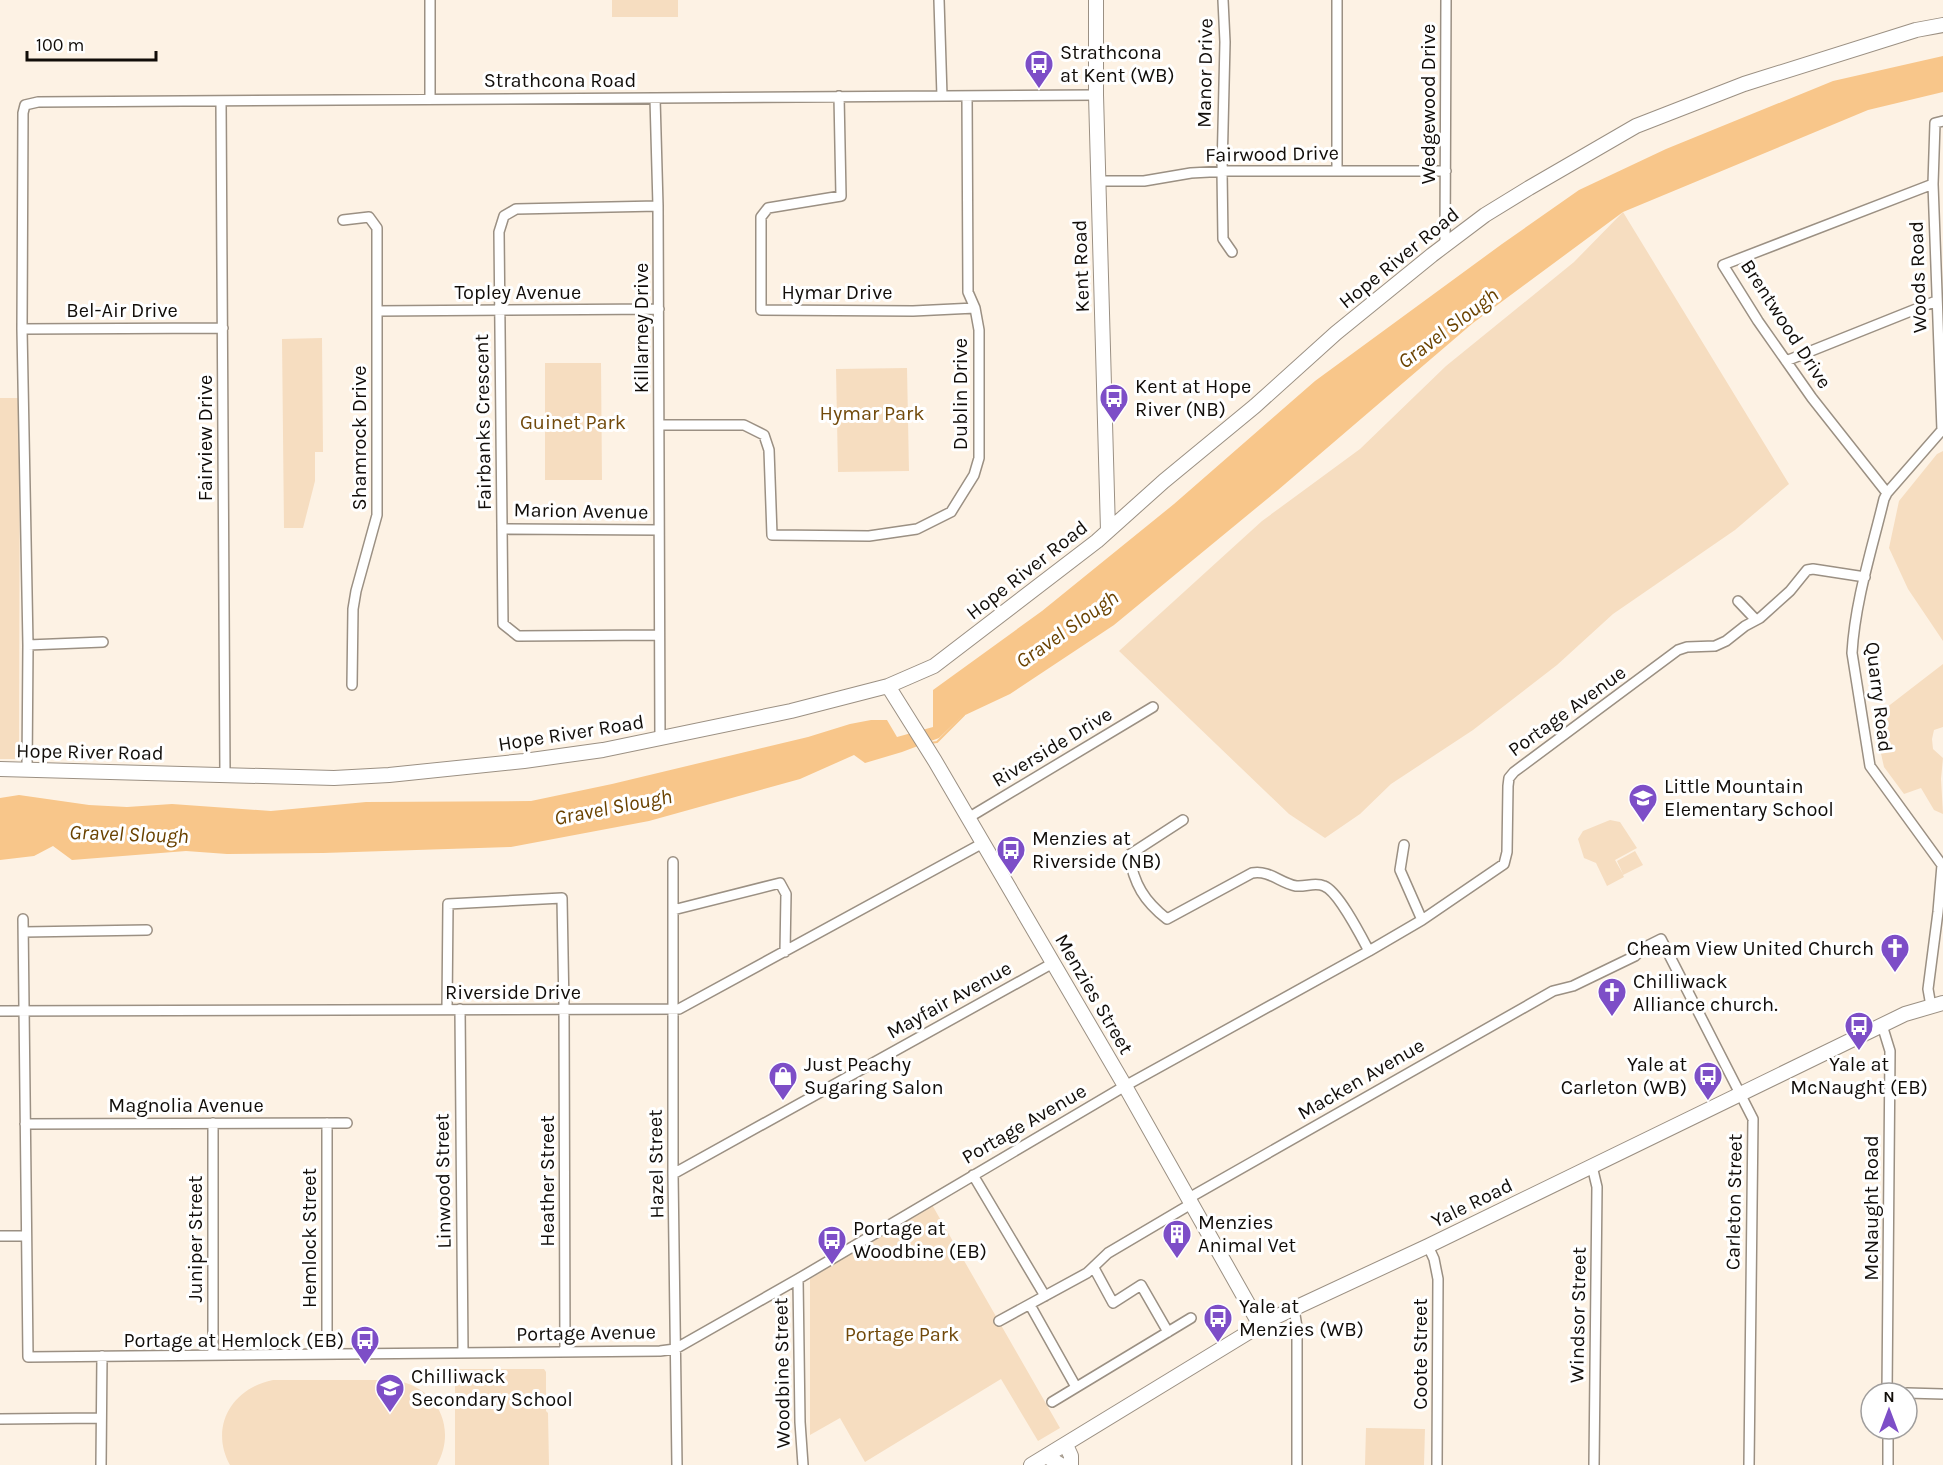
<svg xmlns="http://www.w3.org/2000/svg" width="1943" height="1465" viewBox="0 0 1943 1465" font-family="Karla,sans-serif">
  <rect width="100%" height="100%" fill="#fdf2e4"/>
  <path fill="#f6ddc0" d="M612,0H678V17H612Z
    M1623,212L1789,484L1735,530L1613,614L1557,665L1473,730L1391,784L1360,814L1325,838L1289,814L1119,651L1262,521L1360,449L1446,366L1574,262Z
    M322,338L323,452H315V481L303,528H284L282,339Z
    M545,363H601L602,480H545Z
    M907,368L909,471L838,472L836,369Z
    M0,398H20L19,759H0Z
    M1943,451V641L1908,589L1889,548L1899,501L1937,454Z
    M1943,664V727L1934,730L1932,739L1933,749L1943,758L1941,779L1943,814L1934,810L1921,788L1904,794L1884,767L1873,718Z
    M1610,820L1620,822L1637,848L1615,860L1623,874L1617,861L1635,851L1643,865L1623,875L1624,877L1607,886L1596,863L1584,858L1578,839L1583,831Z
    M931,1203L1060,1428L1038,1441L1001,1379L865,1462L840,1418L810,1435V1279Z
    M451,1369H544L546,1372V1411L548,1413L549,1465H455V1383L451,1382Z
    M273,1380H393C436,1386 458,1426 437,1465H230C209,1427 232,1388 273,1380Z
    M1366,1428L1425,1429L1424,1465H1365Z"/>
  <path fill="#f8c68a" d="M1943,56V92L1868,110L1623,212L1473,323L1278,490L1114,625L1010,694L961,717L939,738L902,752L865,763L854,755L800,779L649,821L511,847L323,853L227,854L186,851L72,860L53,846L34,856L0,860V798L19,795L89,805L127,807L172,804L271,811L366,802L531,801L612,784L808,737L850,724L871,720H887L897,737L933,727V690L1042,611L1174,504L1315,381L1502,244L1579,190L1666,149L1833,81Z"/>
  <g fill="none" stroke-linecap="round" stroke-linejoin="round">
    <path stroke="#f8c68a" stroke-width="2" d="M930,743L937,742L964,715"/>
    <g stroke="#9b9083" stroke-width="12">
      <path id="street" d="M430,0V99
        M939,0L942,96
        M1223,0L1225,42L1222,171L1223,239L1232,252
        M839,96L841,196L768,208L761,217V310L913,311L975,308
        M655,98L658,206L660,739
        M221,102L225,774
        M1337,171V0
        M1099,181H1144L1191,173L1228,171H1446
        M658,206L516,209L504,216L499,232L503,624L518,636L659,635
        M343,220L369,217L377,228V515L356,591L353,609L352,685
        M1445,245L1446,0
        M377,311L659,309
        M22,329L223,328
        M1786,361L1936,301
        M659,425H744L764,435L769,450L772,535L869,536L917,529L951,512L974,475L979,458V330L975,308L968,292L967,96
        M1942,430L1933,184L1935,123L1943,121
        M1887,493L1812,398L1758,321L1723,265L1933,184
        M502,529L659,530
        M1738,601L1756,620
        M28,645L103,642
        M27,770L28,645L22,329L23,113L25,105L38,102L1096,95
        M968,818L1153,707
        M1183,820L1129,855C1134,884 1144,901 1167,919L1252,873C1270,870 1280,883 1296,886C1306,887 1315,882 1324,886C1338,891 1361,936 1369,951
        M1404,845L1400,870L1422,920
        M673,862V1174L677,1465
        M673,910L780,883L786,894L785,952
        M23,919L28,1357L660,1351L675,1349L798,1279L1125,1086L1369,951L1422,920L1504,864L1507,852L1508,786L1509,778L1514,772L1678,650L1687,647L1715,646L1726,641L1745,626L1760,618L1790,591L1807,570L1813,569L1865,577
        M24,932L147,930
        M1931,1006L1928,989L1938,912L1942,865L1870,766L1852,653C1855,601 1872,549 1884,499L1887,493L1943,429
        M447,1009L448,904L562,898L564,1009
        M460,1009L463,1353
        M564,1010L565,1352
        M0,1011L679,1009L983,843
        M1882,1025L1890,1051L1887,1393
        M213,1123V1355
        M327,1123V1354
        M25,1124L347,1123
        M1592,1166L1597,1187L1594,1465
        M673,1174L1053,963
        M973,1175L1045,1296
        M1189,1198L1553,991L1573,986L1635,956L1643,948L1661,939L1753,1119L1749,1465
        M0,1236H26
        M1428,1246L1434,1259L1438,1279L1437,1465
        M1094,1268L1113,1303L1141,1285L1168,1332
        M798,1279L800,1422L803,1465
        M1030,1305L1076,1387
        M1294,1309L1297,1327V1465
        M999,1321L1087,1273L1108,1253L1191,1204
        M1907,1393L1943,1394
        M1052,1402L1191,1318
        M0,1419L101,1418
        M1888,1429V1465
        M101,1465L102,1356"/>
    </g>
    <g stroke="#9b9083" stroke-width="16">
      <path id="secondary" d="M1096,0V95L1108,531
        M888,686L935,761L1125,1086L1260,1325
        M0,769L334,778L389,775L524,761L603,750L791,711L888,686L934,666L1097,541L1164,481L1255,406L1336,333L1432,255L1485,215L1529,188L1636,126L1744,84L1916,30L1943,25
        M1066,1445L1071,1456V1465
        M1046,1456L1061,1465
        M1031,1465L1267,1321L1428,1246L1905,1014L1943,1003"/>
    </g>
    <use href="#street" stroke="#fff" stroke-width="9"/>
    <use href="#secondary" stroke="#fff" stroke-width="14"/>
  </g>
  <defs>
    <g id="bus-pin" transform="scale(1.5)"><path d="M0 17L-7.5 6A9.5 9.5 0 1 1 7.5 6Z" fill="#7d4ec7" stroke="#fff"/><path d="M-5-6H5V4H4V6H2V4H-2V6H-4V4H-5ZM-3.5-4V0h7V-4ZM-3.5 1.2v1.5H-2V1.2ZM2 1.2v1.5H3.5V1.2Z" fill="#fff"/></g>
    <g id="school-pin" transform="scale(1.5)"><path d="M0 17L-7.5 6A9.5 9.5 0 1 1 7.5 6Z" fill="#7d4ec7" stroke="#fff"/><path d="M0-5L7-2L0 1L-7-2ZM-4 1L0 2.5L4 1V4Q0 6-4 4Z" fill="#fff"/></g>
    <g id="church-pin" transform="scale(1.5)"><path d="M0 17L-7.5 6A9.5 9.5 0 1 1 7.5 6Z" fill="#7d4ec7" stroke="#fff"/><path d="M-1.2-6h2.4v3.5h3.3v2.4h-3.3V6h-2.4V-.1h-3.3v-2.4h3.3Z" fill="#fff"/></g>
    <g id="shop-pin" transform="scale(1.5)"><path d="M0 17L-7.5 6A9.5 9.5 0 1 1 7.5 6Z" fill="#7d4ec7" stroke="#fff"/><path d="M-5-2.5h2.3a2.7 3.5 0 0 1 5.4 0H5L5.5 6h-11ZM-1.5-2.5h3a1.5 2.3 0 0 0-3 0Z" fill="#fff"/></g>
    <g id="building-pin" transform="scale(1.5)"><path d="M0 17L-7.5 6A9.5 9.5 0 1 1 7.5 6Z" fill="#7d4ec7" stroke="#fff"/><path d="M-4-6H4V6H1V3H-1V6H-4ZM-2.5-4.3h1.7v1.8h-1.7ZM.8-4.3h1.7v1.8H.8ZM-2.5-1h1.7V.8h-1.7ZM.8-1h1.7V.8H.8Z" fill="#fff"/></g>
  </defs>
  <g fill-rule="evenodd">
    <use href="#bus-pin" x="1039" y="64"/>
    <use href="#bus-pin" x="1114" y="398"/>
    <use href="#school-pin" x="1643" y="798"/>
    <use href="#bus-pin" x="1011" y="850"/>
    <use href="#church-pin" x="1895" y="948"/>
    <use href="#church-pin" x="1612" y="992"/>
    <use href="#bus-pin" x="1859" y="1026"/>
    <use href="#shop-pin" x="783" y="1076"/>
    <use href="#bus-pin" x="1708" y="1076"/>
    <use href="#building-pin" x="1177" y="1234"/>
    <use href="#bus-pin" x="832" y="1240"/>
    <use href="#bus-pin" x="1218" y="1318"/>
    <use href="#bus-pin" x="365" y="1340"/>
    <use href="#school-pin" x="390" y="1388"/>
  </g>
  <g text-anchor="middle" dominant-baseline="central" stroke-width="6" stroke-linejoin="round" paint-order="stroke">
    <g font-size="20" fill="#110d09" stroke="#fff" text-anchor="start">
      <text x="1060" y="52">Strathcona<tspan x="1060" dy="23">at Kent (WB)</tspan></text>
      <text x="1135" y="386">Kent at Hope<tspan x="1135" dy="23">River (NB)</tspan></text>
      <text x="1664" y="786">Little Mountain<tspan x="1664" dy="23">Elementary School</tspan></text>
      <text x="1032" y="838">Menzies at<tspan x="1032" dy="23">Riverside (NB)</tspan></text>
      <text x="1874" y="948" text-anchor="end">Cheam View United Church</text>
      <text x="1633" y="981">Chilliwack<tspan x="1633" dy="23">Alliance church.</tspan></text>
      <text x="804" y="1064">Just Peachy<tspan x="804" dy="23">Sugaring Salon</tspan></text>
      <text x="1687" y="1064" text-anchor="end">Yale at<tspan x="1687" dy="23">Carleton (WB)</tspan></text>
      <text x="1859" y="1064" text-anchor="middle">Yale at<tspan x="1859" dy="23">McNaught (EB)</tspan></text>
      <text x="1198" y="1222">Menzies<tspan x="1198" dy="23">Animal Vet</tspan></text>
      <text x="853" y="1228">Portage at<tspan x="853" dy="23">Woodbine (EB)</tspan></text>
      <text x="1239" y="1306">Yale at<tspan x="1239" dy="23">Menzies (WB)</tspan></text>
      <text x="344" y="1340" text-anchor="end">Portage at Hemlock (EB)</text>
      <text x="411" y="1376">Chilliwack<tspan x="411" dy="23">Secondary School</tspan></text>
    </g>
    <g font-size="20" fill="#110d09" stroke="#fff">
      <text transform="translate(1205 73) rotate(-89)">Manor Drive</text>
      <text x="560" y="80">Strathcona Road</text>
      <text transform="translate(1428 104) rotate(-90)">Wedgewood Drive</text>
      <text transform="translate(1272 154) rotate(-1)">Fairwood Drive</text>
      <text transform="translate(1399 258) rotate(-39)">Hope River Road</text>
      <text transform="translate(1081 266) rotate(-92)">Kent Road</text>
      <text transform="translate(1918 277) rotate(-92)">Woods Road</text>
      <text x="518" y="292">Topley Avenue</text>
      <text x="837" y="292">Hymar Drive</text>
      <text x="122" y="310">Bel-Air Drive</text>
      <text transform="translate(1786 324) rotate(57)">Brentwood Drive</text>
      <text transform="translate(641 328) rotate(-90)">Killarney Drive</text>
      <text transform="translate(960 394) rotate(-90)">Dublin Drive</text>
      <text transform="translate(483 422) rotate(-91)">Fairbanks Crescent</text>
      <text transform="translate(205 438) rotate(-90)">Fairview Drive</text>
      <text transform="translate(359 438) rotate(-90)">Shamrock Drive</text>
      <text transform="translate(581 511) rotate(1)">Marion Avenue</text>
      <text transform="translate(1027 570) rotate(-38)">Hope River Road</text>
      <text transform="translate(1879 697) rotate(83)">Quarry Road</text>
      <text transform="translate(1567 711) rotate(-36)">Portage Avenue</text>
      <text transform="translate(571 733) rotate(-9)">Hope River Road</text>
      <text transform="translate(1052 747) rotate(-31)">Riverside Drive</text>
      <text transform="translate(90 752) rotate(1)">Hope River Road</text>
      <text x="513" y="992">Riverside Drive</text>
      <text transform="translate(1094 994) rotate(60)">Menzies Street</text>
      <text transform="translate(949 1000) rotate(-29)">Mayfair Avenue</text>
      <text transform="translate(1361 1079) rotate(-30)">Macken Avenue</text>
      <text x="186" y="1105">Magnolia Avenue</text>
      <text transform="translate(1024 1124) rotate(-30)">Portage Avenue</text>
      <text transform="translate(656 1164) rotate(-91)">Hazel Street</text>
      <text transform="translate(443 1181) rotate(-91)">Linwood Street</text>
      <text transform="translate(547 1181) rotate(-90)">Heather Street</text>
      <text transform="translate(1734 1202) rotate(-89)">Carleton Street</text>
      <text transform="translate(1472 1203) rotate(-26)">Yale Road</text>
      <text transform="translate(1871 1208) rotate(-90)">McNaught Road</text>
      <text transform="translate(309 1238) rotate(-90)">Hemlock Street</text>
      <text transform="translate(195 1239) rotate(-90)">Juniper Street</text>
      <text transform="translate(1578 1315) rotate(-89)">Windsor Street</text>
      <text transform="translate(586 1333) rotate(-1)">Portage Avenue</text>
      <text transform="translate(1420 1354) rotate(-90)">Coote Street</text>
      <text transform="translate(782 1373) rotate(-91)">Woodbine Street</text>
    </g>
    <g font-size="20" fill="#71490a" stroke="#fff">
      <text x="872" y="413">Hymar Park</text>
      <text x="573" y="422">Guinet Park</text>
      <text x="902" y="1334">Portage Park</text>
    </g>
    <g font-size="21" font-style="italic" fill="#6a4200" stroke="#fff">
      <text transform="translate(1448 328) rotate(-37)">Gravel Slough</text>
      <text transform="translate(1067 629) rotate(-35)">Gravel Slough</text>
      <text transform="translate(613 807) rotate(-11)">Gravel Slough</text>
      <text transform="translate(129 834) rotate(2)">Gravel Slough</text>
    </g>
  </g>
  <g transform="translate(1889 1411)"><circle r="28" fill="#ffffff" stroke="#a09e9d" stroke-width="1.5"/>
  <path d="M0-4.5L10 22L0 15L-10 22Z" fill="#7d4ec7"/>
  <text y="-9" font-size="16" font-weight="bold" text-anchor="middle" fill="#110d09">N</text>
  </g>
  <path d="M27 51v9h129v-9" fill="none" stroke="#110d09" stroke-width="3"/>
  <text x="36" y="51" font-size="18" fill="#110d09" stroke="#ffffff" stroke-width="4.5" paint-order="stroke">100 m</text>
</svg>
